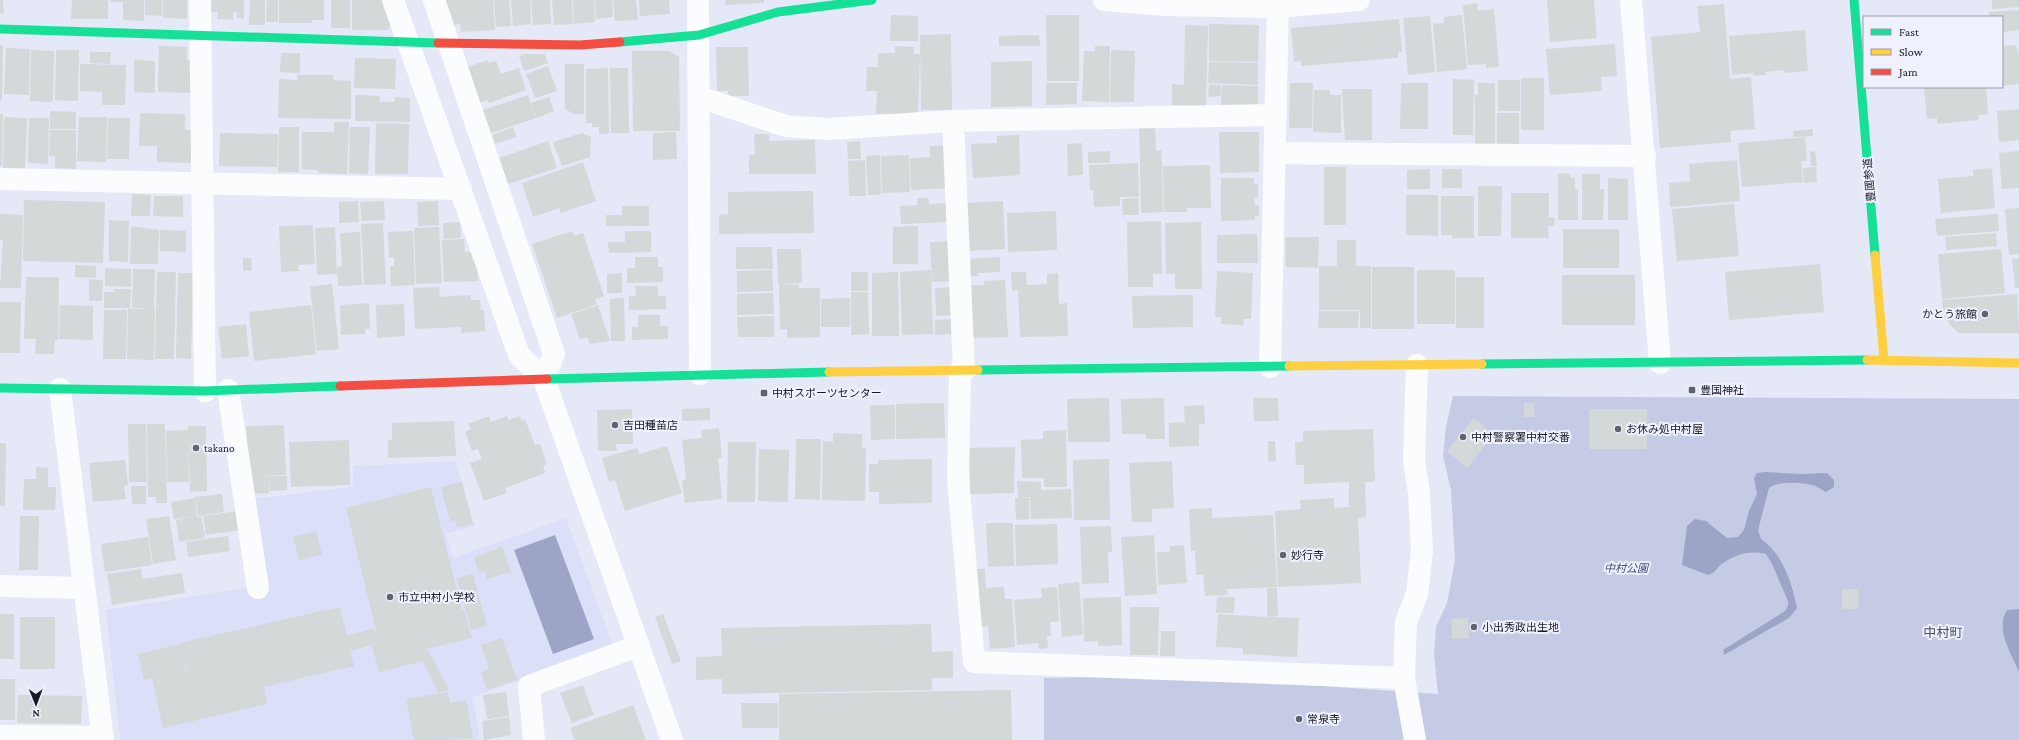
<svg xmlns="http://www.w3.org/2000/svg" width="2019" height="740" viewBox="0 0 2019 740" font-family="'Crimson Pro','Noto Sans JP',serif">
  <rect width="100%" height="100%" fill="#e5e8f6"/>
  <path fill="#dbe0f8" d="M455,461L475,526L446,534L453,558L566,518L613,646L473,697L480,740H120L106,610L265,585L249,499L353,487V466Z"/>
  <path fill="#c6cbe5" d="M1453,396L2019,399V740H1044V678L1176,676L1438,694L1434,655L1436,627L1447,603L1455,560L1451,490L1443,456L1446,427Z"/>
  <path fill="#9ea4c6" d="M1765,472L1800,474L1827,473L1834,480V487L1826,492C1822,490 1817,486 1812,485C1801,482 1778,481 1769,488L1758,530L1761,539C1783,554 1792,583 1797,608L1789,618L1724,655L1723,650L1785,611L1788,606V601L1772,564L1766,554C1751,550 1736,554 1723,563C1717,567 1716,573 1708,575L1682,565L1687,526L1695,519L1706,521L1727,538L1738,537L1744,530L1749,511L1757,494L1754,478L1757,473Z
    M555,535L594,639L553,654L514,550Z
    M2019,609V672C2011,653 1995,629 2007,610Z"/>
  <path fill="#d3d8d8" d="M0,0H3L4,13L0,14Z
    M72,0H108V19H71Z
    M111,0H144V21L123,20V2H110Z
    M145,0H162V16L145,15Z
    M163,0H187V19L163,18Z
    M209,0H244V19L237,18V12H233V20L217,19L218,12H209Z
    M250,0H265V25H249Z
    M267,0H278V22H266Z
    M279,0H324V20H312V23H279Z
    M331,0H350V28H331Z
    M352,0H386L393,20L388,30H352Z
    M442,0H493L495,30L461,32L460,23L452,26Z
    M494,0H509L511,26L496,27Z
    M511,0H530L531,24L513,26Z
    M531,0H550L551,24L533,25Z
    M552,0H572L573,24L554,25Z
    M573,0H594L595,22L574,24Z
    M595,0H612L613,17L596,19Z
    M613,0H636L638,20L615,21Z
    M639,0H669L670,14L640,16Z
    M725,0H764V3L725,5Z
    M1547,0H1594L1597,38L1550,42Z
    M1992,0H2019V7L1992,9Z
    M1477,3L1478,11L1494,9L1499,67L1486,68V64L1468,65L1463,5Z
    M1724,4L1730,79L1751,77L1755,129L1731,131V142L1660,148L1651,37L1700,32L1697,6Z
    M2019,10V30L2002,32V17H1990L1989,12Z
    M891,15L918,16V41H890Z
    M1046,15H1079V81H1047Z
    M1462,15L1467,69L1437,72L1433,24L1444,23V17Z
    M1430,16L1435,72L1408,75L1403,18Z
    M1399,19L1402,52H1398V58L1301,66V61L1294,62L1291,28Z
    M1209,24L1259,25L1258,62L1209,61Z
    M1185,25L1208,26L1206,106L1172,105V84L1184,85Z
    M1805,30L1808,71L1784,73V70L1765,72L1766,75L1753,76V73L1732,75L1729,36Z
    M951,34L952,110H921L920,35Z
    M1039,35L1040,46H999V36Z
    M1615,44L1617,76L1601,77L1602,91L1550,95L1546,49Z
    M0,45H3L2,100H0Z
    M2016,45L2017,51H2019V84L2002,86V46Z
    M159,46L187,47V60H191V93L158,92Z
    M895,46L914,47V54H920L918,115L876,114L877,91H866L867,67H878V53H895Z
    M1095,46H1110L1109,102L1082,101L1084,51H1095Z
    M716,47H748L749,96H728V91H717Z
    M6,48L30,49L29,95L4,94Z
    M31,50L54,51L53,102L30,101Z
    M56,50H79L78,101L55,100Z
    M1111,50L1135,51L1134,102H1110Z
    M632,51H669L679,57L680,131H633Z
    M90,52H111L110,64L90,63Z
    M281,53H300V73L280,72Z
    M525,54H545L548,63L524,71L519,56Z
    M355,58L396,59L395,89L354,88Z
    M134,60L155,61V93L134,92Z
    M488,60L489,63L496,61L501,74L519,68L526,90L489,103L488,100L479,103L467,67Z
    M1032,61V106L991,107V62Z
    M1209,62L1258,63V85L1208,83Z
    M80,64L126,65L125,105H102V92L80,91Z
    M565,64H584V114H574L565,109Z
    M548,66L557,91L535,98L526,74Z
    M608,68L609,134H599V127H592V123H586V69Z
    M610,68H628L629,133H611Z
    M297,75H333V80L351,81V119L278,118L279,79L297,80Z
    M1521,78H1544V130H1521Z
    M1453,79L1474,80L1473,135H1453Z
    M1498,80H1520V111H1498Z
    M1046,83H1077V104L1046,105Z
    M1290,83H1313L1312,128H1289Z
    M1401,83H1428V129H1400Z
    M1478,83H1495V144H1475V95H1478Z
    M1209,84L1221,85V96L1208,97Z
    M1222,85L1258,86V105H1221Z
    M1924,87H1986L1988,114L1978,115L1979,120L1937,124V118L1927,119Z
    M1342,89H1372V140H1345Z
    M1314,90H1330V95H1341V133L1313,132Z
    M355,95L380,96L379,102H395V97L410,98V122L355,121Z
    M528,95L536,118L491,133L483,110Z
    M549,97L554,111L537,118L531,103Z
    M2019,109V140L1999,142L1997,111Z
    M50,111L76,112V129H50Z
    M140,113L185,114V130H192L191,163L157,162V146H139Z
    M1497,113H1519V144H1497Z
    M0,114H3L2,166H0Z
    M4,117L27,118L25,169L3,168Z
    M79,117H107L106,162L77,161Z
    M29,118H49L48,164L28,163Z
    M108,118H130L129,159H107Z
    M1139,121H1155L1156,151L1161,150L1162,166L1163,212L1141,213Z
    M334,122H349L347,174L318,173V170L302,169V132H334Z
    M376,123L409,124L408,174H375Z
    M279,127H299V172H278Z
    M350,127H370L368,174L349,173Z
    M513,127L516,137L495,144L492,135Z
    M1813,129V136L1793,137V131Z
    M50,130H76V169L55,168V156H49Z
    M676,132L677,159L653,160V133Z
    M1219,132H1259V172L1220,173Z
    M220,133L278,134L277,167L219,166Z
    M582,133L591,137L590,157L562,166L553,142Z
    M754,134H769V141L815,140L816,174H749V155H755Z
    M1019,135L1020,175L973,178L971,144L997,143V136Z
    M1805,137L1807,161H1801L1803,182L1742,187L1738,143Z
    M548,141L557,168L508,184L499,158Z
    M860,141L861,159H848L847,142Z
    M1082,143L1083,175L1068,176L1067,144Z
    M948,145L950,188L911,190L910,158L930,157V146Z
    M1110,151V163H1088V152Z
    M1815,151L1817,166H1811L1810,152Z
    M2019,151V188L2002,189L1999,153Z
    M880,155L881,195H868L866,156Z
    M909,155L910,192L882,193L881,156Z
    M865,160L866,196H849L848,161Z
    M1737,160L1740,201L1670,207L1669,183L1690,181L1689,164Z
    M583,162L596,201L561,213L559,208L533,217L522,183Z
    M1138,163L1139,197H1120V206L1094,207L1093,190H1090L1089,165Z
    M1210,165L1211,208H1187V212H1164L1163,166Z
    M1324,167H1346V225H1324Z
    M1816,167L1817,182L1804,183L1803,168Z
    M1992,168L1995,208L1941,213L1938,179L1973,176V170Z
    M1430,169V189H1407V170Z
    M1442,169H1462V188H1442Z
    M1558,173L1570,174V178H1575V189H1578V220H1558Z
    M1582,174H1600V189H1604L1603,220H1582Z
    M1221,178H1254V184H1258V197H1254L1255,205H1259V216H1255V220L1221,221Z
    M1608,178L1628,179V220H1608Z
    M1478,186H1502L1501,236H1478Z
    M813,191L814,233L719,234V215L728,214V192Z
    M1511,193H1549V217L1555,218L1554,226H1548L1549,238H1511Z
    M132,194L151,195L150,216H131Z
    M1406,195H1438V236L1406,235Z
    M154,196H183V217L153,216Z
    M1441,196H1474V238H1452V235H1441Z
    M917,198H928L929,204L951,203V222L901,224L900,206L917,205Z
    M1138,198L1139,215H1123L1122,199Z
    M24,200L105,202L103,263L23,261Z
    M358,201L359,222L339,223V202Z
    M384,201L385,220L362,221L360,202Z
    M438,201L439,225L418,226L417,202Z
    M1003,201L1005,249L966,251L964,203Z
    M1734,204L1739,256L1677,261L1672,209Z
    M622,206H649V226H606V215H622Z
    M2019,208V254L2009,255L2005,209Z
    M1056,211L1057,250L1008,252L1007,213Z
    M0,214L23,215L21,288H0L3,240H0Z
    M1998,214L1999,231L1937,236L1935,219Z
    M109,220L129,221L128,262L109,261Z
    M1161,221L1162,274H1153V287H1128L1127,222Z
    M460,222L461,238L444,239L443,223Z
    M1201,222L1202,289H1175V274H1166L1165,223Z
    M383,223L386,284L364,285L361,224Z
    M313,225L315,264L298,265L299,271L281,272L279,226Z
    M131,226L159,230L158,264H130Z
    M918,226V264H893V227Z
    M335,227L337,274L317,275L315,228Z
    M439,227L442,283L416,284L414,228Z
    M1563,229H1619V268H1563Z
    M160,230L186,231V252L160,251Z
    M413,231L415,285L391,286L390,266H394V257L389,258L388,232Z
    M572,231L574,236L583,233L604,296L595,299L597,304L557,318L532,244Z
    M625,231H651V252L609,253L608,242H625Z
    M360,232L362,285L338,286L337,267L342,266L340,233Z
    M1996,233L1997,246L1946,250L1945,237Z
    M1257,234L1258,263H1217V235Z
    M1285,237H1319L1318,268L1286,267Z
    M464,239L465,252H472V260H477L478,281L444,282L442,240Z
    M1337,240H1356V266H1371V328H1360V310H1319V266H1337Z
    M952,241L953,281L932,282L930,242Z
    M736,247H772L773,269H736Z
    M777,249H801L802,283L778,284Z
    M2001,249L2005,293L1942,299L1938,254Z
    M635,257H658V267H663V282L627,283V268H635Z
    M1000,257V272L978,273V276L966,277L965,259Z
    M243,258H251L252,270L243,271Z
    M2012,259H2019V287L2015,288Z
    M1820,264L1824,312L1729,320L1725,272Z
    M75,265L96,266V278L75,277Z
    M1372,267H1414V329H1372Z
    M105,268L131,269V287L105,286Z
    M133,269H155L154,309L132,308Z
    M772,270L773,291L737,292V271Z
    M931,270L933,334L902,335L900,272Z
    M1417,270H1455V324H1417Z
    M1217,271L1253,273L1251,319H1244L1243,325L1221,324V317H1215Z
    M157,272H176L174,359H155Z
    M851,272H868V291H851Z
    M898,272L899,336H872V273Z
    M1011,272H1026L1027,285L1047,284V274L1058,273L1059,304L1067,303L1068,336L1020,337L1018,290L1012,291Z
    M178,273H193L191,359L176,358Z
    M622,273V293H607V274Z
    M1562,275H1635V325H1562Z
    M26,277H59L58,340H55L54,354H35L36,339H24Z
    M1456,277H1484V328H1456Z
    M89,279L103,280L102,301H89Z
    M1005,280L1008,337L970,338L968,285H984V281Z
    M332,284L339,349L317,351L310,287Z
    M779,284L799,285V288H820V337L787,338V329L780,330Z
    M635,286H658V296H666V309L629,310V296H636Z
    M439,287L440,297L471,295V300H480L481,310H484L485,331L461,333V327L415,329L413,288Z
    M955,287L956,315L936,316L935,288Z
    M114,289H131L130,309H155L154,360L127,359L128,308H104V292H114Z
    M851,292H868L869,334L851,335Z
    M773,293L774,314L737,315V294Z
    M2017,294L2019,333H1958L1944,318L1942,300Z
    M1193,295V327L1133,328L1132,296Z
    M624,298L625,341H611L610,299Z
    M850,298V327H821V299Z
    M0,302H21L20,353H0Z
    M369,303L370,329H365V334L341,335L340,305Z
    M404,304L405,336L377,338L376,305Z
    M60,305L93,306V340L59,339Z
    M311,305L316,354L254,361L249,312Z
    M598,305L610,341L590,344L587,337L580,339L571,314Z
    M104,310H127L126,359H103Z
    M1319,311H1359L1358,328H1318Z
    M638,315H660V326H668V339L632,340V327H638Z
    M774,316V337H738L737,317Z
    M956,319V334L935,335V320Z
    M246,324L249,356L222,359L218,327Z
    M1109,398L1110,442H1068L1067,399Z
    M1164,398L1165,439H1146V434H1122L1121,399Z
    M1253,398H1278L1279,421H1254Z
    M944,403L945,438L896,439V404Z
    M1524,403H1534L1535,417H1524Z
    M870,405H895V439L871,440Z
    M1204,405L1205,424H1199V446L1169,447V423L1185,422L1184,406Z
    M710,408V420L682,421V409Z
    M632,409L633,444H616L617,451H598L597,410Z
    M1589,409H1647V449H1589Z
    M489,416L491,422L507,416L508,420L520,416L522,421L525,419L535,445L540,444L547,464L543,466L545,473L505,488L507,493L484,501L470,463L482,459L478,449L472,451L465,432L471,429L468,424Z
    M1474,418L1494,435L1467,468L1447,451Z
    M454,421L456,456L388,458V440H392V423Z
    M128,424H146L147,482H129Z
    M147,424H165L167,503H156V497H148Z
    M284,425L286,475L252,476H287V490L270,491L269,479V493L250,494L246,426Z
    M188,426H206L207,491L190,492Z
    M719,428L722,457L718,458L722,499L685,503L682,480H686L682,440L702,438L701,430Z
    M1373,429L1375,482H1365L1366,517L1358,518L1361,583L1278,587L1275,511L1301,509L1300,500L1334,498V508L1349,507V482L1304,484V465H1296L1295,442H1303V431Z
    M188,430L189,482H167L166,431Z
    M1066,430L1067,487H1044V478H1022L1021,440L1043,439V431Z
    M833,433L862,434V449L866,448L865,501L822,500L823,441L833,442Z
    M796,439H821L820,500L795,499Z
    M349,440L350,485L291,487L289,442Z
    M1268,441H1275L1276,461L1268,462Z
    M728,442H756L755,502H727Z
    M0,443H6L5,506H0Z
    M667,446L682,493L625,511L615,480L609,482L602,458L637,448L639,454Z
    M1015,447L1014,493L970,494V470H966V448Z
    M759,449L789,450L788,502L758,501Z
    M932,459V503L879,504V492H869V464H878V460Z
    M1109,459L1110,520H1074L1073,460Z
    M125,460L128,485L124,486L126,499L93,502L89,463Z
    M1172,461L1174,508L1152,509V522H1132L1129,463Z
    M36,467L48,468V487H56L55,510H23L24,479H36Z
    M1017,481L1041,482V490L1071,489L1072,518L1031,519L1030,497L1018,498Z
    M462,482L473,524L457,528L455,520L450,521L441,487Z
    M131,486H146V504H132Z
    M431,487L462,610H464L472,638L418,651L428,650L449,690L438,692L423,661L379,672L372,646L379,643L351,651L348,642L354,666L264,687L267,704L163,728L152,678L144,680L138,654L180,644L186,670L177,673L187,671L180,643L340,607L347,636L374,628L378,638L346,508Z
    M222,494L224,512L198,516L195,497Z
    M195,498L197,517L201,516L205,538L179,542L176,520L192,517L174,519L171,502Z
    M1015,498H1029V519L1016,520Z
    M1212,508V518L1273,515L1277,587L1227,589L1228,595L1205,596L1203,575H1196L1195,551H1191L1189,509Z
    M238,511L241,530L206,535L203,516Z
    M20,516H39L38,570H19Z
    M169,516L176,560L153,564L146,519Z
    M986,523H1013L1014,566L988,567Z
    M1057,524L1058,564L1016,566L1015,525Z
    M1111,526L1112,552H1108L1109,583L1082,584L1080,527Z
    M316,531L322,554L299,560L293,537Z
    M1154,535L1157,594L1125,596L1121,537Z
    M228,536L230,551L188,557L186,542Z
    M148,537L152,565L105,572L101,544Z
    M1184,545L1187,583L1158,585L1157,552H1170V546Z
    M502,546L511,572L487,579L484,571L479,573L474,558Z
    M141,569L143,579L182,573L185,593L112,605L107,574Z
    M974,569H985L986,588L1004,587L1005,599H1012L1015,647L990,649L988,626L978,627Z
    M473,574L487,626L471,630L457,578Z
    M1079,582L1083,635L1062,637L1058,584Z
    M1057,587L1059,621L1050,622L1051,636H1047L1048,648L1039,649L1038,643L1017,645L1014,600L1042,598L1041,588Z
    M1267,588H1277L1278,616L1269,617L1299,618L1297,657L1243,654V648L1216,647L1218,614L1267,617Z
    M1842,589H1859L1858,609H1842Z
    M1121,597L1122,645L1098,646V641L1084,642L1083,598Z
    M1217,597H1235L1234,613H1216Z
    M1130,607H1159L1158,655H1130Z
    M0,614H14V659H0Z
    M663,614L681,661L672,664L655,617Z
    M20,617H55V669H20Z
    M1468,618L1469,638L1452,639L1451,619Z
    M931,624L932,652L953,651V678H932V690L722,694V679L696,680V657L722,656L721,628Z
    M1161,631H1175V656H1160Z
    M502,638L517,680L487,690L481,672L489,669L481,645Z
    M0,679H15V720H0Z
    M583,685L594,715L572,723L560,693Z
    M1011,690L1012,740H779V694Z
    M448,692L450,703L466,700L473,739L414,740L406,699Z
    M506,692L509,716L487,719L483,695Z
    M18,695L82,696L81,724L17,723Z
    M741,703H778V728H742Z
    M633,705L646,740H575L570,728Z
    M509,717L511,735L484,740L482,721Z"/>
  <g fill="none" stroke-linecap="round" stroke-linejoin="round">
    <path stroke="#fbfcfe" stroke-width="22" d="M200,0L205,391
      M393,0L519,355L544,379
      M434,0L554,354L544,379L672,740
      M698,0L700,374
      M1104,0L1165,5L1278,7L1359,0
      M1631,0L1660,363
      M699,97L786,126L828,129L953,121L1276,115
      M953,121L964,371
      M1275,153L1645,156
      M0,179L461,189
      M1270,367L1278,0
      M960,371L958,479L974,662L1404,678
      M60,389L103,740
      M228,390L258,588
      M0,586L84,588
      M0,736L102,737
      M534,740L529,686L638,646
      M1415,740L1404,678L1406,622L1417,594L1422,551L1419,493L1414,460L1417,365"/>
    <path stroke="#16e098" stroke-width="9" d="M1854,0L1875,255
      M0,29L438,43
      M620,42L699,35L778,12L872,0
      M1482,364L1867,360
      M978,370L1289,366
      M547,379L829,372
      M0,388L205,391L340,386"/>
    <path stroke="#ffcf43" stroke-width="9" d="M1875,255L1884,360
      M1867,360L2019,363
      M1289,366L1482,364
      M829,372L978,370"/>
    <path stroke="#f24e42" stroke-width="9" d="M438,43L580,45L620,42
      M340,386L547,379"/>
  </g>
  <g fill="#60626e" stroke="#eff2fe" stroke-width="1.5">
    <circle cx="1985" cy="314" r="4"/>
    <rect x="1688" y="386" width="8" height="8" rx="2"/>
    <rect x="760" y="389" width="8" height="8" rx="2"/>
    <circle cx="615" cy="425" r="4"/>
    <circle cx="1618" cy="429" r="4"/>
    <circle cx="1463" cy="437" r="4"/>
    <circle cx="196" cy="448" r="4"/>
    <circle cx="1283" cy="555" r="4"/>
    <circle cx="390" cy="597" r="4"/>
    <circle cx="1474" cy="627" r="4"/>
    <circle cx="1299" cy="719" r="4"/>
  </g>
  <g text-anchor="middle" dominant-baseline="central" stroke-width="4" stroke-linejoin="round" paint-order="stroke">
    <g font-size="11" fill="#181a25" stroke="#eff2fe">
      <text transform="translate(1869 180) rotate(-95)">豊國参道</text>
    </g>
    <g font-size="11" fill="#181a25" stroke="#eff2fe" text-anchor="start">
      <text x="1977" y="314" text-anchor="end">かとう旅館</text>
      <text x="1700" y="390">豊国神社</text>
      <text x="772" y="393">中村スポーツセンター</text>
      <text x="623" y="425">吉田種苗店</text>
      <text x="1626" y="429">お休み処中村屋</text>
      <text x="1471" y="437">中村警察署中村交番</text>
      <text x="204" y="448">takano</text>
      <text x="1291" y="555">妙行寺</text>
      <text x="398" y="597">市立中村小学校</text>
      <text x="1482" y="627">小出秀政出生地</text>
      <text x="1307" y="719">常泉寺</text>
    </g>
    <g font-size="11" font-style="italic" fill="#434b83" stroke="#eff2fe">
      <text x="1626" y="568">中村公園</text>
    </g>
    <g font-size="13" fill="#484e68" stroke="#eff2fe">
      <text x="1943" y="632">中村町</text>
    </g>
  </g>
  <rect x="1863" y="16" width="140" height="72" fill="#eff2fe" stroke="#999ca7"/>
  <rect x="1871" y="29" width="20" height="6" fill="#16e098" stroke="#999ca7"/>
  <text x="1899" y="36" font-size="12" fill="#181a25">Fast</text>
  <rect x="1871" y="49" width="20" height="6" fill="#ffcf43" stroke="#999ca7"/>
  <text x="1899" y="56" font-size="12" fill="#181a25">Slow</text>
  <rect x="1871" y="69" width="20" height="6" fill="#f24e42" stroke="#999ca7"/>
  <text x="1899" y="76" font-size="12" fill="#181a25">Jam</text>
  <g transform="translate(36 704) rotate(179)" stroke="#eff2fe" stroke-width="3" paint-order="stroke">
  <path d="M0-3L7 15L0 10L-7 15Z" fill="#181a25"/>
  <text y="-6" font-size="11" font-weight="bold" text-anchor="middle" fill="#181a25">N</text>
  </g>
</svg>
